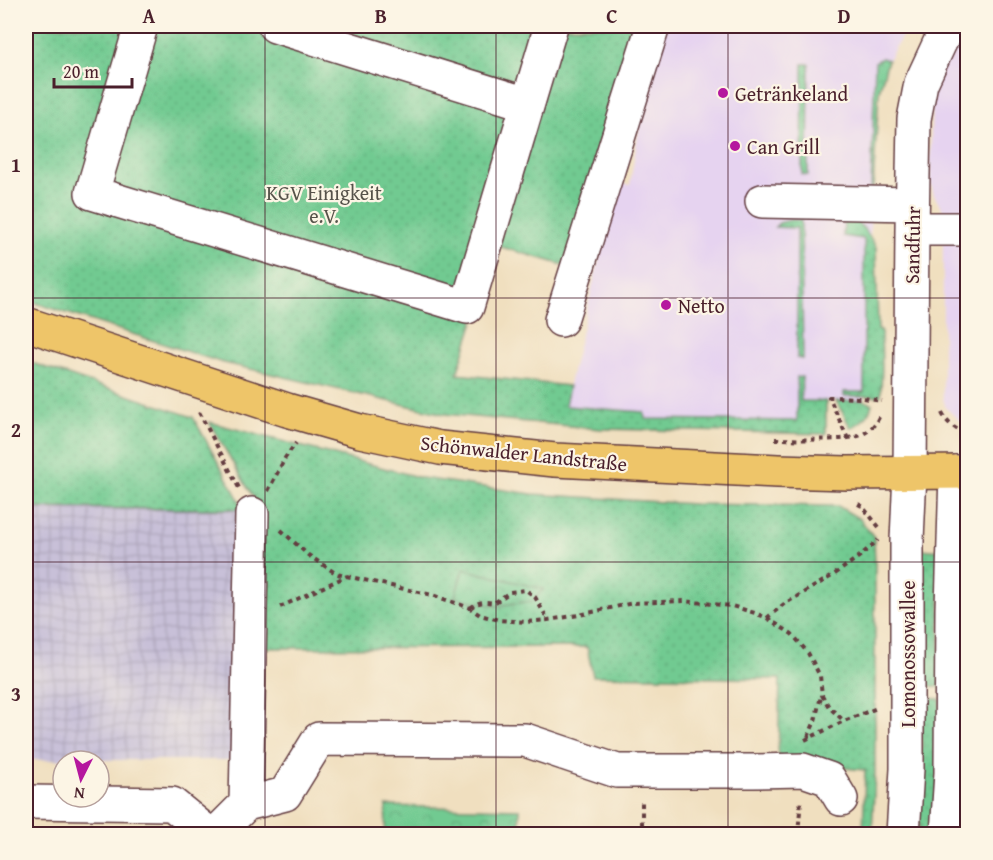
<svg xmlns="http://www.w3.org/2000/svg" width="993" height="860" viewBox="0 0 993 860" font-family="'Gentium Book Plus',serif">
  <defs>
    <pattern id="industrial-grid" width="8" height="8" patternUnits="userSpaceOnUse" patternTransform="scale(1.5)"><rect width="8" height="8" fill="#c8c0d8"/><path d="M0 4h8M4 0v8" fill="none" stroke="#ada5ba"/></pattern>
    <pattern id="grass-dots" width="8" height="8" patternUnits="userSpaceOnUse" patternTransform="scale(1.5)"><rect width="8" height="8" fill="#71ca91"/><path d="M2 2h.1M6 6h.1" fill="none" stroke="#63ad7d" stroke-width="1.8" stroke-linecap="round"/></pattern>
    <pattern id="park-crowns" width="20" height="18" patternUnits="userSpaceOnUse" patternTransform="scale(1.5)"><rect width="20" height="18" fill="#71ca91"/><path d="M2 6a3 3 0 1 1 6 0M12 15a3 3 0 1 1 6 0" fill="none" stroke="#63ad7d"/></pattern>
  </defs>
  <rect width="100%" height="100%" fill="#fcf5e5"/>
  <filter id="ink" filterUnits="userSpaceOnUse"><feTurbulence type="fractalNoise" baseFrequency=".0167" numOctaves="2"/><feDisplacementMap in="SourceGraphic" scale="12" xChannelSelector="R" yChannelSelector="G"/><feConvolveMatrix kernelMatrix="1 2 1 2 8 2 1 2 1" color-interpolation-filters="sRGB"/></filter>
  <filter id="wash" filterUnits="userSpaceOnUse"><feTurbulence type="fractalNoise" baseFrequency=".008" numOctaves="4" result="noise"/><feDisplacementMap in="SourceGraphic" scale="24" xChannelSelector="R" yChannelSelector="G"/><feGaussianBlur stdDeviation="1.35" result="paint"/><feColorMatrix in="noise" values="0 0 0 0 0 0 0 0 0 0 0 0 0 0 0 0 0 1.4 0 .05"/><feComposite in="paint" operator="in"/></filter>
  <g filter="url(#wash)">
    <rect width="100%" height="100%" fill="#f0dfbf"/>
    <path fill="#e6d3f0" d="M665,26H908L888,60L879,92L873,189L871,190L870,236L876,247L878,330H881L882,365L881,396H864L863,400L797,401V421L644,419V413L564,406L617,183L630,185L646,84Z
      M967,28V425L961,422L946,408L943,398V210L934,195L930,181L932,93L949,48Z"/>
    <path fill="url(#industrial-grid)" d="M26,508L260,509L258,760H26Z"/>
    <path fill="url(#grass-dots)" stroke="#5e745e" stroke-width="1.5" d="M29,26H642L570,267L498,246L457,374L569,386L565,406L644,412L645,419L797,421V377H802L801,401H826V434L600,429L444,414L220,362L26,300V37Z
      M882,58L888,60L879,92L873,189H871L875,62Z
      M803,64H809L808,175L802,174Z
      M790,220H801L803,359L797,358V228L775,227L779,223Z
      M844,220L857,222L866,231L876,247L878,330H881L882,365L881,396H844V392H864V239L843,236Z
      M26,361L193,417L244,509L26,508Z
      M863,400L872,404C869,416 862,422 851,428L836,401Z
      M209,422L422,478L532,494L694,504L838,506L860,519L874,537L875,563V772L872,834H863L865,770L778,762L780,679L593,676L587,647L260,648V509Z
      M921,549L941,551L939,687L922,685Z
      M923,698L940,699L936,834H919Z"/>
    <path fill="url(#park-crowns)" stroke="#5e745e" stroke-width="1.5" d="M463,569L543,589L533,601L495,606L455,597Z
      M386,806L520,809L519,834H385Z"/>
  </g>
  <g filter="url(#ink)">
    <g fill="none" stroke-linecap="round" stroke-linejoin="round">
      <g stroke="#633c41" stroke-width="36">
        <path id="minor" d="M141,26L92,193L467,307L551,26
          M275,26L527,104
          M762,201L912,204
          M912,229H968
          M561,320L653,26
          M26,802L172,804L209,834
          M246,804L285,794L319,739L525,740L617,771H754L803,770L829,779L841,799
          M216,834L246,804L252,514
          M903,834L907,769V540L910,473L912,229L914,119L921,83L942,38L952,26
          M947,834L951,773L952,609L956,472"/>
      </g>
      <g stroke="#633c41" stroke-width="36">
        <path id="major" d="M26,324L287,410L360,431L440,448L555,460L778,471L847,473L968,472"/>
      </g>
      <path stroke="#633c41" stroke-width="4" stroke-dasharray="4.5 4.5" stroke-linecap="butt" d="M199,412L239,488
        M942,413C947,424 957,430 968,435
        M775,439C794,439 845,442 861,435C870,431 876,424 880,415
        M848,439L829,397L863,398L882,401
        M268,491L285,458L296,443
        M858,504L862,506L879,527
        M281,530L308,555L337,574L432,595L470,608L480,615L499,620L526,622L548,620L579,615L633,603L684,601L732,606L755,613L767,618L792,634L808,653L820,676L822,695L829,707L844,721
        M280,607L347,576
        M470,608C478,602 483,601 494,603L510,592L526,590L535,597L548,620
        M767,618L784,604L832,576L860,556L878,540
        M808,737L815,721L821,696
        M805,740L844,721L877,708
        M642,834V799
        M798,834L801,799"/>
      <use href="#minor" stroke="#fff" stroke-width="33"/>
      <use href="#major" stroke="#eec569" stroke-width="33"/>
    </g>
  </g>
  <path fill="none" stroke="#4a1f2b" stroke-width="1.5" stroke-opacity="0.55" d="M265,26V834M496,26V834M728,26V834M26,298H968M26,562H968"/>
  <g fill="#b5179e" stroke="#fcf5e5" stroke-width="2">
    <circle cx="723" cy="93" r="6"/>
    <circle cx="735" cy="146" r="6"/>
    <circle cx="666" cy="305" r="6"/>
  </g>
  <g text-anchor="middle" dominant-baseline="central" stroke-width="4.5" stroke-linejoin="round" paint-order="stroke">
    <g font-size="20" fill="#4a1f2b" stroke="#fcf5e5" text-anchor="start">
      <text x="735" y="93">Getränkeland</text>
      <text x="747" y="146">Can Grill</text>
      <text x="678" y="305">Netto</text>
    </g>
    <g font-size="20" fill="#56524a" stroke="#fcf5e5">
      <text x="324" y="192">KGV Einigkeit<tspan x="324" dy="23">e.V.</tspan></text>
    </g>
    <g font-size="20" fill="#4a1f2b" stroke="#fcf5e5">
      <text transform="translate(912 245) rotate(-89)">Sandfuhr</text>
      <text transform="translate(524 453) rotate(6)">Schönwalder Landstraße</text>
      <text transform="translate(907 654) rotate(-90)">Lomonossowallee</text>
    </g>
  </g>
  <rect width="993" height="860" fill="none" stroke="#fcf5e5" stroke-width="66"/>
  <g transform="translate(81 779) rotate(186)"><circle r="28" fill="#fcf5e5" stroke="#b59f9b" stroke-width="1.5"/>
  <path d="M0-4.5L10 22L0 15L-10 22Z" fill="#b5179e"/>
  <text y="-9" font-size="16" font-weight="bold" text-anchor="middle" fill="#4a1f2b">N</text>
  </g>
  <path d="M54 78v9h78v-9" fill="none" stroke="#4a1f2b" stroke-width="3"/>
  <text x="63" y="78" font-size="18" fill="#4a1f2b" stroke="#fcf5e5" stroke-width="4.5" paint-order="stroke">20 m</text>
  <rect x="33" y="33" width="927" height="794" fill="none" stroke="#4a1f2b" stroke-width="2"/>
  <g font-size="20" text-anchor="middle" font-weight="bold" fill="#4a1f2b">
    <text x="149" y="23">A</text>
    <text x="381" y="23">B</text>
    <text x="612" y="23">C</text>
    <text x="844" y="23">D</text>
    <text x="16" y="172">1</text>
    <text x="16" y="437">2</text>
    <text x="16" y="701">3</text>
  </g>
</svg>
